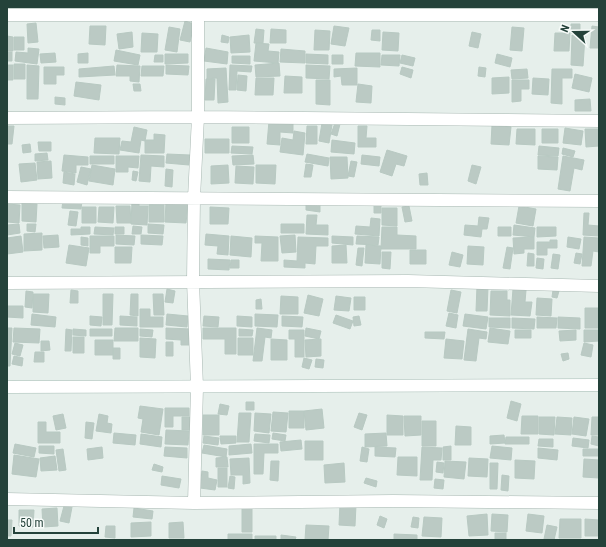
<svg xmlns="http://www.w3.org/2000/svg" width="606" height="547" viewBox="0 0 606 547" font-family="'Roboto Condensed',sans-serif">
  <rect width="100%" height="100%" fill="#e6efeb"/>
  <path fill="#bbcac4" stroke="#b8c9c2" d="M185,21L194,24L190,42L180,40Z
    M36,23L38,42L28,43L27,24Z
    M571,24H580V33H571Z
    M90,26H106L105,45L89,44Z
    M334,26L349,28L345,46L331,44Z
    M592,26L599,27V48H590Z
    M169,27L180,29L177,52L165,50Z
    M512,27L524,28L522,51L510,50Z
    M256,29L264,30L263,43H254Z
    M271,29L286,30V43H270Z
    M315,30L330,31L329,50H314Z
    M372,30H380V41L371,40Z
    M132,32L133,47L119,49L117,34Z
    M383,32L399,33L398,51L382,50Z
    M472,32L481,34L478,48L469,46Z
    M142,33L158,34L157,52H141Z
    M555,33H570L569,51H554Z
    M222,35L229,37L228,43L221,42Z
    M249,35L250,52L231,53L230,37Z
    M572,35L585,36L583,66L571,65Z
    M7,36L13,37V51H7Z
    M14,37H24V50H14Z
    M256,43L269,44L268,51L279,52L278,63L254,61Z
    M28,48L39,49L37,64L15,61L16,52L28,53Z
    M206,48L228,52L227,64L204,61Z
    M281,49L305,51V63L280,62Z
    M116,50L140,55L138,65L114,61Z
    M7,52H12V61H7Z
    M55,53L56,62L41,63L40,54Z
    M88,53V63H78V54Z
    M356,53H380V67L355,66Z
    M165,54H188V63L165,64Z
    M306,54L328,55V64L306,63Z
    M497,54L512,58L510,67L495,63Z
    M155,55H163V62H154Z
    M332,55H343V64H332Z
    M382,55H400L399,66L381,65Z
    M402,55L415,58L413,66L400,63Z
    M232,56H250V64L232,63Z
    M279,63L280,76L256,77L255,65Z
    M14,64H25V79H14Z
    M7,65H13V80H7Z
    M27,65L39,66L38,99H27Z
    M117,65L140,66L139,82L130,81V76H116Z
    M166,65L189,66L188,75L166,74Z
    M230,65L252,66L251,72L237,71L236,90H229Z
    M306,65L330,66L329,79L306,78Z
    M114,66L115,75L79,77V69Z
    M142,66H164L163,76H141Z
    M44,67H64V75H56V84H44Z
    M402,67L413,70L411,78L400,74Z
    M479,67L486,68L485,77L478,76Z
    M226,68L228,102L218,103L217,78L207,79V69Z
    M357,68V85H342L341,76L334,77V69Z
    M527,69L528,78L512,79L511,70Z
    M552,69H572V78H562V104L551,103Z
    M575,74L592,78L589,92L572,88Z
    M238,75L247,76L246,91L237,90Z
    M285,76L302,77V93H284Z
    M509,77V93L492,94V78Z
    M256,78H274L273,95H255Z
    M533,78L549,79L548,95L532,94Z
    M206,79H215L214,100H205Z
    M316,80H330V105L316,104Z
    M512,80H529V89H521V101L512,102Z
    M76,82L101,85L99,100L74,96Z
    M133,84H140L141,91H134Z
    M358,84L372,86L371,103L356,102Z
    M55,97L65,98V105L55,104Z
    M590,99L591,111H575V100Z
    M269,121L293,123V133L280,132V145L267,144Z
    M322,123L332,125L329,143L319,141Z
    M335,123L340,124L337,136L331,134Z
    M492,125L511,127L509,145L491,144Z
    M7,126H14L12,144H7Z
    M307,126H317V144H306Z
    M358,126H367L366,138H376V147H358Z
    M134,127L147,130L145,141L141,140L139,153L120,150L122,141L131,142Z
    M232,127H249V143H232Z
    M565,128L583,131L581,145L563,143Z
    M517,129H535V145L516,144Z
    M542,129H558V143H542Z
    M585,129H599V146L586,147Z
    M294,131L305,133L303,155L280,152L282,138L293,140Z
    M154,134L165,135L164,153H145V140H154Z
    M95,138H120L119,154L94,153Z
    M205,139H229V153H205Z
    M332,140L355,143L354,154L331,152Z
    M38,142H51V151H39Z
    M30,144L31,152L23,153L22,145Z
    M232,146L253,147L252,154L231,153Z
    M539,146L559,148L558,156L538,155Z
    M563,148L575,151L573,157L562,154Z
    M387,150L407,156L404,166L396,164L392,176L380,172Z
    M47,153L48,160L35,161V154Z
    M167,154L190,155L189,165L166,163Z
    M307,154L329,158L328,166L305,162Z
    M64,155L88,157V165H76V173L62,171Z
    M141,155L164,156V167L151,166L150,182L139,181Z
    M253,155L254,164L233,165L232,156Z
    M362,155L380,157L379,166L361,164Z
    M90,156H114V164H90Z
    M116,156H139L138,168L128,167V172H116Z
    M538,156L558,157L557,170L538,169Z
    M563,156L584,160L582,170L574,168L570,191L558,189Z
    M330,157H347L348,178L331,179Z
    M51,161L52,178L38,179L37,162Z
    M351,161L357,162L354,177L348,176Z
    M35,163L37,180L21,182L19,164Z
    M306,164L313,165L311,177H304Z
    M92,165L115,169L113,185L89,181Z
    M228,165L229,183L211,184V166Z
    M256,165H276L275,184L256,183Z
    M472,165L481,167L476,184L468,181Z
    M236,166L254,167L253,184L235,183Z
    M81,167L91,169L87,185L77,182Z
    M166,169L173,170L172,187L165,186Z
    M133,171L138,172L136,181L132,180Z
    M64,172L75,174L74,185L63,183Z
    M427,173L428,185H420L419,174Z
    M63,200L82,201L81,209L62,208Z
    M132,201L139,202V206H148L147,225L131,224Z
    M166,202L188,204L186,223L165,222Z
    M306,202L320,203V212L306,210Z
    M374,202H381V213H374Z
    M22,203L37,204L36,222L22,221Z
    M7,204L20,205L19,223L7,222Z
    M149,205H164V222H149Z
    M116,206H130L131,223H117Z
    M409,206L412,221L405,222L402,207Z
    M519,206L536,209L533,226L516,223Z
    M82,207H96V223H82Z
    M99,207H114L113,223L98,222Z
    M210,207L229,208L228,224H210Z
    M382,208H397V226L382,225Z
    M70,211L78,212L76,226L68,225Z
    M584,213H589L588,225L599,226V236L583,235Z
    M307,215H317L316,225H328V235L306,234Z
    M479,217L489,218L487,229H482L481,237L464,235L465,225L478,226Z
    M371,218L380,219L379,236L355,234L356,226L370,227Z
    M19,224L20,233L7,235V225Z
    M27,224H36L35,232L27,231Z
    M148,224L164,225L163,234L148,233Z
    M281,224H304V233H281Z
    M514,225L535,228L534,237L513,235Z
    M133,226L142,227L141,234H132Z
    M81,227H90V234L71,235V229H81Z
    M95,227L114,228L113,235L94,234Z
    M115,227H124V234H115Z
    M382,227H397V235L416,236V249H381Z
    M498,227H511V236H498Z
    M537,227H556V236L537,237Z
    M42,233V250L24,251V234Z
    M206,234L229,236L228,255L217,254L218,246L205,245Z
    M58,235L59,247L44,248L43,236Z
    M116,235L135,236L134,245L116,244Z
    M141,235L163,236L162,245L141,244Z
    M295,235L296,252L282,253L280,236Z
    M21,236L23,252L7,254V238Z
    M90,236H114V246H100V253H90Z
    M231,236L252,238L251,257L230,255Z
    M255,236L278,237V261H261L262,243H255Z
    M332,236L353,237V245L332,243Z
    M357,236L379,237L378,245L356,244Z
    M81,237L88,238V246L81,245Z
    M298,237L328,238V246H316L315,264L305,263V268L284,267V260L297,261Z
    M534,237V249H524V253L514,254L513,238Z
    M568,237L581,239L579,249L567,247Z
    M584,237L599,238V252L593,251L591,266H582Z
    M550,240H557V248H547V255H537V242H550Z
    M69,245L89,248L86,266L66,263Z
    M346,245L347,263H332V246Z
    M366,245L381,246L380,264L365,263Z
    M468,246L484,247L483,265L467,264Z
    M115,247H132L131,263H115Z
    M507,247L513,248L510,269L503,268Z
    M358,248H364L362,266L356,265Z
    M410,250H426V264H410Z
    M382,252H391L390,269L382,268Z
    M452,252L463,255L460,267L449,265Z
    M528,253L534,254V266H527Z
    M576,253L582,254L580,264L574,263Z
    M553,254L560,255L558,269L551,268Z
    M537,258L544,259L543,269L536,268Z
    M208,259L230,260L229,270L208,269Z
    M231,260H239V268H230Z
    M477,286L488,287L487,311H476Z
    M167,289L175,291L173,303L165,302Z
    M513,289L526,290L525,302H532L530,316L511,315Z
    M71,290L78,291V303H70Z
    M451,290L461,292L457,313L447,311Z
    M553,290L559,291L557,298L552,297Z
    M26,291L33,292L32,308L25,307Z
    M491,291H507V300H510V316L490,315Z
    M33,294H49L48,313L33,312Z
    M103,294H113L112,325H103Z
    M131,294H138V316L130,315Z
    M153,294H163L164,315H154Z
    M308,295L323,299L319,316L304,313Z
    M281,296L298,297V314H280Z
    M336,296L351,298L349,311L334,310Z
    M354,297H365V310H354Z
    M537,298L552,299L551,316L536,315Z
    M261,299L262,309H256V300Z
    M7,306H23V318L7,317Z
    M585,308H598L599,328H585Z
    M140,309H150V317H163V327H140Z
    M449,313L458,315L456,328L446,326Z
    M32,314L56,317L55,327L31,325Z
    M167,314L188,316L187,327L166,325Z
    M255,314L278,315L277,327L255,326Z
    M465,314L488,317L486,329L463,326Z
    M336,315L353,321L350,329L333,323Z
    M90,316L102,317L101,326L90,325Z
    M120,316L137,317V326L120,325Z
    M204,316L219,317L218,327L203,326Z
    M237,316L252,317V327L237,326Z
    M282,316L303,317L302,327L282,326Z
    M359,316L361,325L354,326L353,317Z
    M537,317L557,318L556,328H537Z
    M558,317L580,318V329L558,328Z
    M489,318H510V328L489,327Z
    M512,318L535,319L534,329L512,328Z
    M7,328H12L10,366H7Z
    M14,328L40,329L39,343L13,342Z
    M115,328H138V341H114Z
    M166,328L191,329V345H181V340L166,339Z
    M203,328H236V354H225V339H203Z
    M257,328L272,330L271,338L265,337L262,361H253Z
    M306,328L321,331L319,339L305,336Z
    M490,328L510,331L508,344L488,342Z
    M66,329L72,330L71,351H65Z
    M73,329L86,330V336L73,335Z
    M90,329H112V336H90Z
    M140,329L153,330L152,337L140,336Z
    M239,329L253,330L252,336H239Z
    M468,329L487,332L486,339L479,338L476,361L464,360Z
    M289,330H304V357H295V339H289Z
    M515,330H531V338H515Z
    M576,330V340L560,341L559,331Z
    M584,330H599V341L584,342Z
    M425,332H445L444,339L425,338Z
    M73,337H84V353H73Z
    M140,338L156,339L155,358L140,357Z
    M238,338H253V355H238Z
    M271,339L287,340V360H271Z
    M321,339V356L306,357L305,340Z
    M446,339L464,341L462,359L444,358Z
    M95,340H113V355H95Z
    M41,341H49L50,350L41,351Z
    M166,342H173V356H166Z
    M15,343L23,345L20,356L12,354Z
    M584,343L593,345L591,357L581,355Z
    M113,348H120V359H113Z
    M35,352H44V362H34Z
    M568,353L569,359L563,361L561,354Z
    M14,356L23,358L22,366L12,364Z
    M304,358L312,360L309,369L302,367Z
    M316,359L324,360L323,368L315,367Z
    M511,401L521,404L517,421L507,418Z
    M246,402H254V410H246Z
    M220,404L229,406L227,415L218,414Z
    M140,406L163,409L159,435L141,432L143,419L138,418Z
    M165,408H189V416H173V427H165Z
    M322,409L324,428L306,430L304,411Z
    M289,411H304V428H289Z
    M273,412L288,413L286,432L271,431Z
    M239,413H251L249,442H237Z
    M255,413L271,414L269,433L254,431Z
    M359,413L367,415L362,430L354,427Z
    M63,414L66,428L56,430L53,416Z
    M99,414L108,416L107,423L112,424L111,433L96,431Z
    M203,415H219V435H203Z
    M387,415L403,416V435H387Z
    M404,416H421V435L405,436Z
    M522,416H538V434H521Z
    M182,417H190V430H182Z
    M539,417H555L554,435L539,434Z
    M557,417L572,418L571,435L555,434Z
    M574,417L589,419L586,436L572,434Z
    M592,417H599V435H591Z
    M422,421H436V446H422Z
    M38,422H46V432H60V443H38Z
    M86,422L94,423L92,439L85,438Z
    M456,426L471,427V445H455Z
    M166,430L189,431L188,445L165,444Z
    M114,433L136,435L135,445L113,443Z
    M273,433L286,435L285,441L272,439Z
    M386,433L387,446L365,447V434Z
    M141,434L162,437L161,447L140,444Z
    M255,434L270,435L269,443L254,441Z
    M504,435L505,443L490,444V436Z
    M204,436L219,438L218,445L203,443Z
    M220,436H236V443L221,444Z
    M592,436L599,437V446L591,444Z
    M506,437H529V444H505Z
    M573,438L589,440L588,448L572,446Z
    M539,439H553V447L538,446Z
    M301,440L302,449L281,451L280,442Z
    M305,441H323V460H305Z
    M15,444L36,448L34,457L13,453Z
    M251,444L252,453L229,455V446Z
    M254,444H278V453H264L263,474H254Z
    M204,445L227,449L226,457L202,453Z
    M39,446H54V454L39,453Z
    M451,446V460H443V447Z
    M492,446L512,448L511,460L490,458Z
    M102,447L103,458L88,460L87,449Z
    M165,447L187,448V458L164,456Z
    M362,447L369,449L367,462L360,461Z
    M375,447L396,448L395,457L375,456Z
    M422,447L442,448L441,460H433L432,480H420Z
    M538,448L558,450L557,460L538,458Z
    M63,449L66,470L59,471L56,450Z
    M583,449H599V456H583Z
    M14,455L39,459L36,477L12,474Z
    M55,456L57,470L41,471L40,458Z
    M227,457L228,467H216V458Z
    M398,457H417V476L397,475Z
    M249,458L250,483L243,484V475H231L230,459Z
    M469,458L488,459L487,477L468,476Z
    M584,459L599,460V478L583,477Z
    M515,460L535,461L534,479L515,478Z
    M271,461H279L278,481L270,480Z
    M445,461L466,462L464,479L444,477Z
    M437,462L444,463L443,473L436,472Z
    M344,463L345,482L325,483L324,465Z
    M490,463H498L497,489H490Z
    M154,464L163,467L162,472L152,470Z
    M218,468H227V487H218Z
    M202,471L208,472V478L217,480L215,490L200,488Z
    M502,475L509,476L508,491L501,490Z
    M162,476L181,479L179,488L161,485Z
    M230,476L235,477L234,489L228,488Z
    M366,478L377,481L376,487L364,483Z
    M435,479L444,480L443,489L434,488Z
    M340,504L356,505L355,526L339,525Z
    M64,506L72,507L69,523L60,521Z
    M252,506V532H242V507Z
    M57,508L58,526L43,527L42,509Z
    M134,508L153,511L152,519L133,517Z
    M19,510H34L33,527L19,526Z
    M487,514L488,535L469,536L467,516Z
    M492,514L508,515L507,532L491,531Z
    M528,514L544,516L542,533L526,531Z
    M380,516L387,519L384,528L377,525Z
    M413,517L419,518L418,528L411,527Z
    M424,517L442,518L441,537L422,536Z
    M560,519H581V538H559Z
    M585,519L599,520V536H585Z
    M7,520H12L11,536H7Z
    M151,522V536L131,537V523Z
    M183,522L184,538H169V523Z
    M306,525L329,526L328,540H305Z
    M547,525L557,527L554,540L544,539Z
    M106,526H115V538L105,537Z
    M495,533H506V540L495,539Z
    M228,534H252V540H228Z
    M394,534L417,535V540H394Z
    M281,535L296,537L295,540H281Z
    M255,536H276V540H255Z"/>
  <g fill="none" stroke-linecap="round" stroke-linejoin="round">
    <g stroke="#a8b8b2" stroke-width="13">
      <path id="street" d="M7,15H599
        M7,118L198,117L599,121
        M7,197L599,201
        M7,283L408,281L599,286
        M7,499L194,503L393,501L599,503
        M194,503L197,387L193,281L194,198L198,117V15"/>
    </g>
    <g stroke="#a4bbb3" stroke-width="13">
      <path id="secondary" d="M7,387L599,385"/>
    </g>
    <use href="#street" stroke="#fff" stroke-width="12"/>
    <use href="#secondary" stroke="#fff" stroke-width="12"/>
  </g>
  <rect width="606" height="547" fill="none" stroke="#24423a" stroke-width="16"/>
  <g transform="translate(574 32) rotate(291)" stroke="#f7fbf9" stroke-width="3" paint-order="stroke">
  <path d="M0-3L7 15L0 10L-7 15Z" fill="#24423a"/>
  <text y="-6" font-size="11" font-weight="bold" text-anchor="middle" fill="#24423a">N</text>
  </g>
  <path d="M14 527v6h84v-6" fill="none" stroke="#24423a" stroke-width="2"/>
  <text x="20" y="527" font-size="12" fill="#24423a" stroke="#f7fbf9" stroke-width="3" paint-order="stroke">50 m</text>
</svg>
